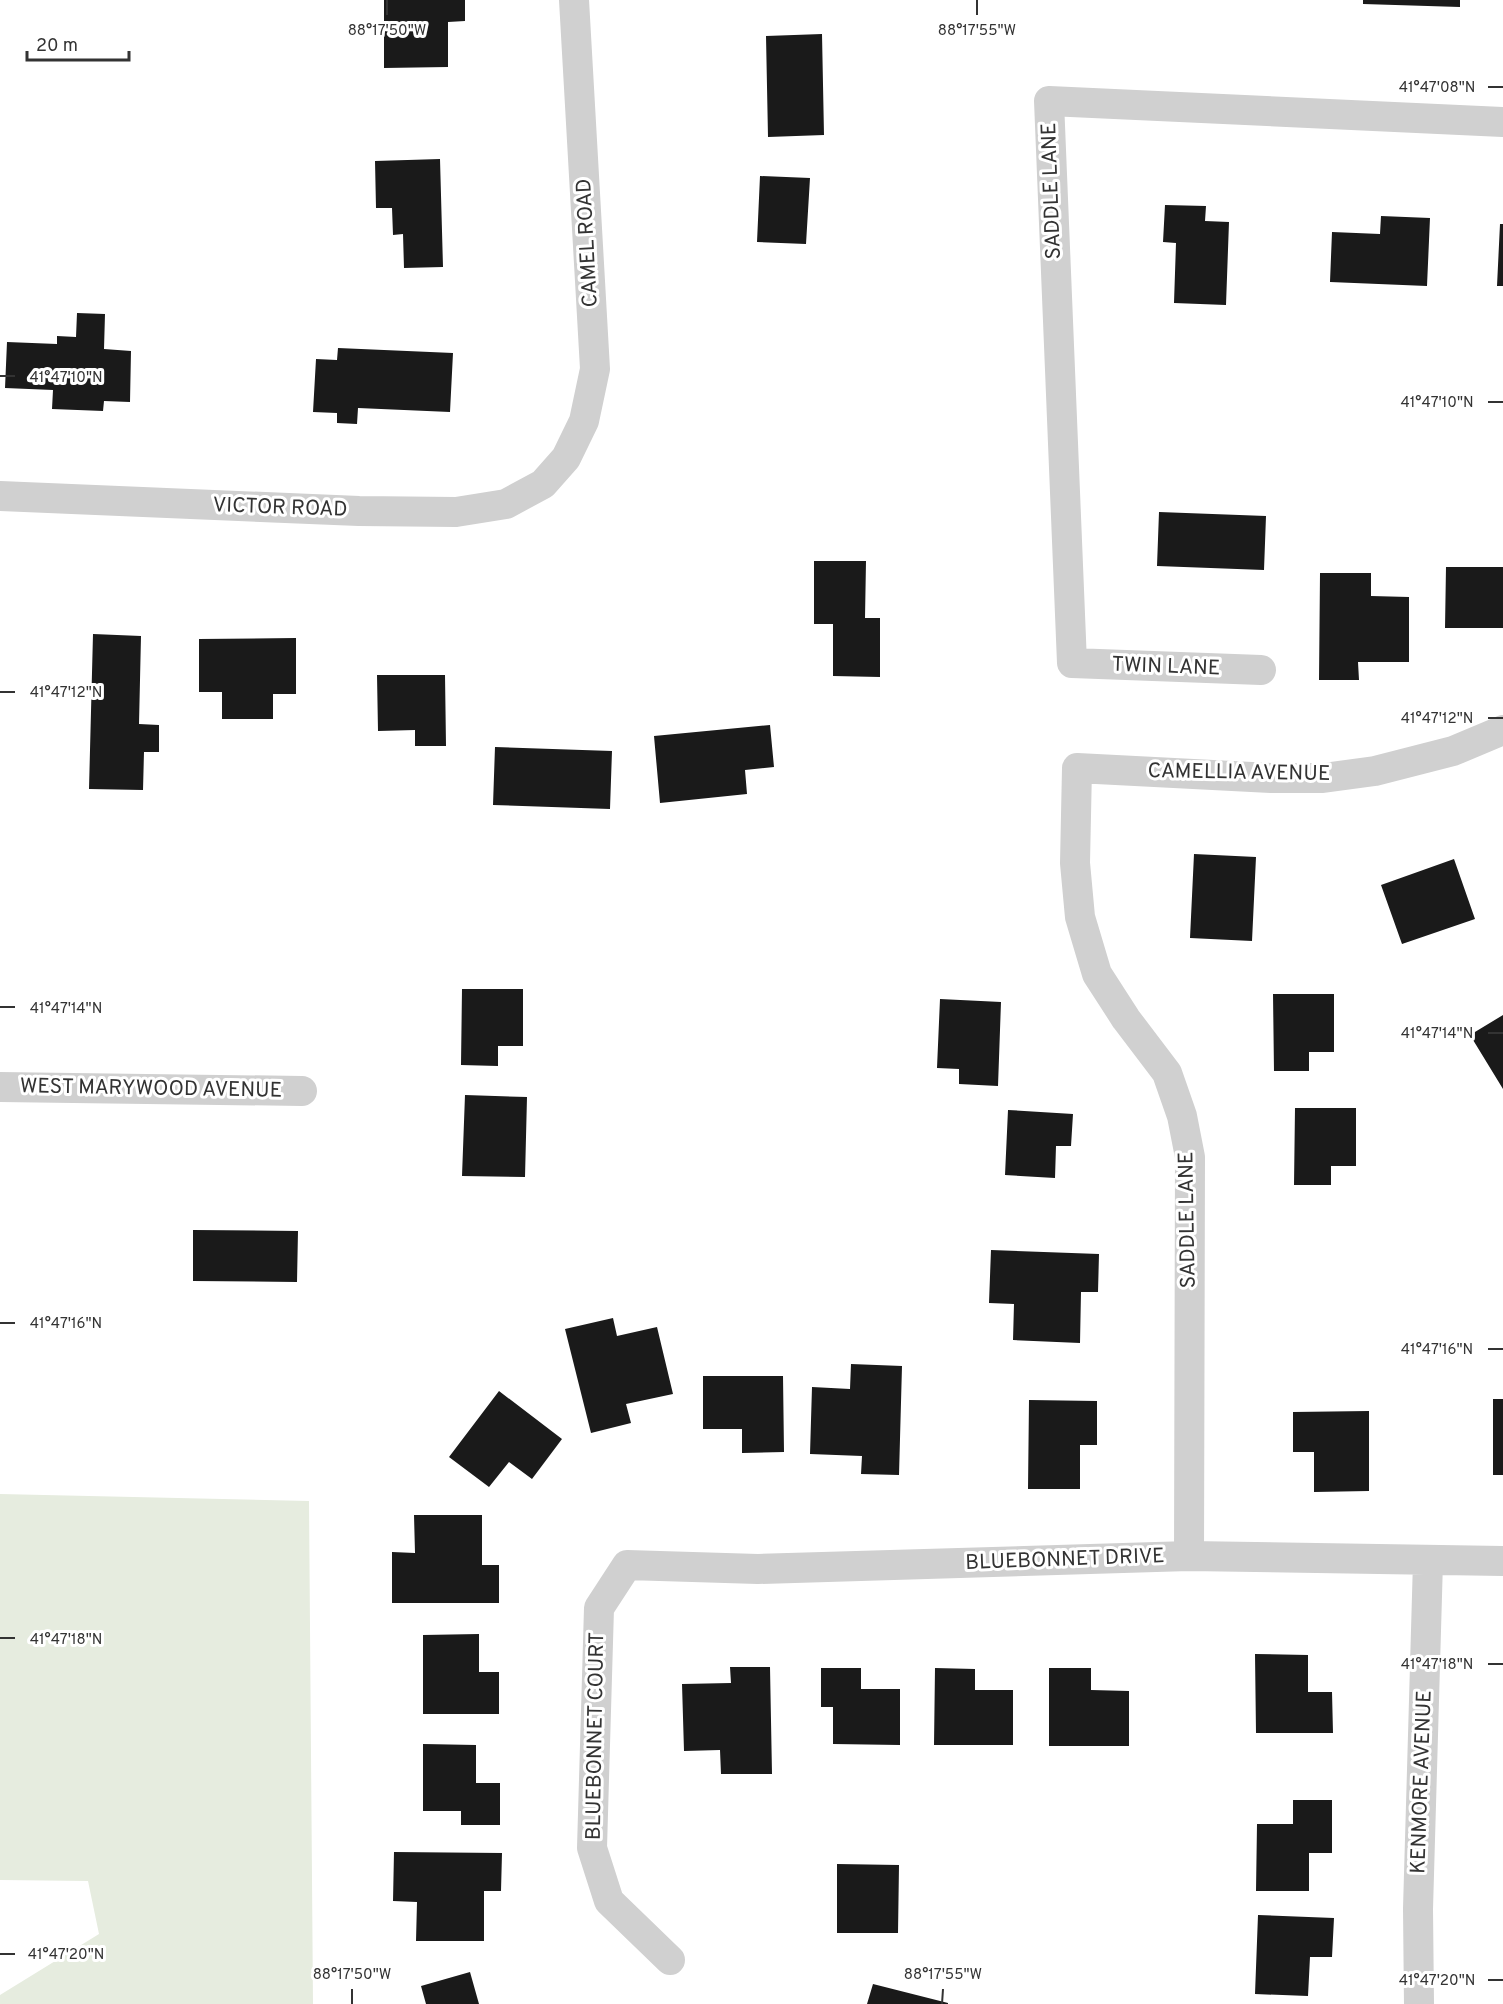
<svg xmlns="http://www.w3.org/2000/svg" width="1503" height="2004" viewBox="0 0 1503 2004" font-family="Overpass,sans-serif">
  <rect width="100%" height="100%" fill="#fff"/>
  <path fill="#e6ecdf" d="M0,1494L309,1501L313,2004H0V1995L99,1934L88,1881L0,1880Z"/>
  <path fill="#1a1a1a" d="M384,0H465V21L448,22V67L384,68Z
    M1363,0H1460V7L1363,4Z
    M822,34L824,135L768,137L766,36Z
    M440,159L443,267L404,268L403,234L393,235L392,208H376L375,161Z
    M760,176L810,178L806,244L757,242Z
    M1165,205L1206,206L1205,221L1229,222L1226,305L1174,303L1176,243L1163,242Z
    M1381,216L1430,218L1427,286L1330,282L1332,232L1380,234Z
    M1500,224H1503V286H1497Z
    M77,313L105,314L104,349L131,351L130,402L104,401L103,411L52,409L53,390L5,388L7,342L57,344V336L76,337Z
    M338,348L453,353L450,412L358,408L357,424L337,423V413L313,412L316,359L337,360Z
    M1159,512L1266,516L1264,570L1157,566Z
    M814,561H866L865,618H880V677L833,676V624H814Z
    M1446,567H1503V628H1445Z
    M1320,573H1371V596L1409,597V662H1358L1359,680H1319Z
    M93,634L141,636L139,724L159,725V752H144L143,790L89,789Z
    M296,638V694H273V719H222V692H199V639Z
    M377,675H445L446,746H415V730L378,731Z
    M770,725L774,767L745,770L747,794L660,803L654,736Z
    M495,747L612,751L610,809L493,805Z
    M1194,854L1256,857L1252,941L1190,938Z
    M1454,859L1475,919L1402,944L1381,885Z
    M462,989H523V1046H498V1066L461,1065Z
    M1273,994H1334V1052H1309V1071H1274Z
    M940,999L1001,1002L998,1086L959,1084V1069L937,1068Z
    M1503,1015V1089L1470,1035Z
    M465,1095L527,1097L525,1177L462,1176Z
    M1295,1108H1356V1166H1331V1185H1294Z
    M1008,1110L1073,1114L1071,1146H1056L1055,1178L1005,1175Z
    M193,1230L298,1231L297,1282L193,1281Z
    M991,1250L1099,1254L1098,1292H1081L1080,1343L1013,1340L1014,1304L989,1303Z
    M613,1318L617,1336L657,1327L673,1394L626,1404L631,1423L591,1433L565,1329Z
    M851,1364L902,1366L899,1475L861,1474L862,1456L810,1454L812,1387L850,1389Z
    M703,1376H783L784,1452L742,1453V1429H703Z
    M499,1391L562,1439L532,1479L509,1462L489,1487L449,1457Z
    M1493,1399H1503V1475H1493Z
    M1029,1400L1097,1401V1445H1080V1489H1028Z
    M1369,1411V1491L1314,1492V1452H1293V1412Z
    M414,1515H482V1565H499V1603H392V1552L415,1553Z
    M479,1634V1672H499V1714H423V1635Z
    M1255,1654L1308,1655V1692H1332L1333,1733H1256Z
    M730,1667H770L772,1774H721L720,1750L684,1751L682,1684L731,1683Z
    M821,1668H861V1689H900V1745L833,1744V1707H821Z
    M935,1668L975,1669V1690H1013V1745H934Z
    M1049,1668H1091V1690L1129,1691V1746H1049Z
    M423,1744L476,1745V1783H500V1825H461V1811H423Z
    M1293,1800H1332V1853H1309V1891H1256L1257,1824H1293Z
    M394,1852L502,1853L501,1891H484V1941H416L417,1902L393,1901Z
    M837,1864L899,1865L898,1933H837Z
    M1258,1915L1334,1918L1332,1957H1310L1308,1996L1255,1994Z
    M470,1972L479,2004H426L421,1986Z
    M873,1984L948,2003V2004H867Z"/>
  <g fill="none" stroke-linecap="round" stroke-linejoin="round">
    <path stroke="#d0d0d0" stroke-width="30" d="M0,496L359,511L456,512L506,504L543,484L566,458L584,421L595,369L574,0
      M1261,670L1072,663L1049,101L1503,122
      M0,1087L302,1091
      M1189,1556L1190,1157L1182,1116L1167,1073L1126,1019L1097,974L1080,917L1075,863L1077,768L1271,778H1323L1375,771L1453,751L1503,730
      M670,1960L609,1901L592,1848L599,1608L627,1565L758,1569L1189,1556L1503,1561
      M1419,2004L1418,1909L1428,1561"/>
  </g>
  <path fill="none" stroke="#333" stroke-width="2" d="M387,15V0M977,15V0M1488,87H1503M0,376H15M1488,402H1503M0,692H15M1488,718H1503M0,1007H15M1488,1033H1503M0,1323H15M1488,1349H1503M0,1638H15M1488,1664H1503M0,1954H15M1488,1980H1503M352,2004V1989M942,2004L943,1989"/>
  <g text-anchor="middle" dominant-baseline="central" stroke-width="6" stroke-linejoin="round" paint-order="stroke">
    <g font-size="21" fill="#333" stroke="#fff">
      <text transform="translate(1052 191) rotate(-92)">SADDLE LANE</text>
      <text transform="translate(588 243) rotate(-93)">CAMEL ROAD</text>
      <text transform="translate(280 508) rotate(2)">VICTOR ROAD</text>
      <text transform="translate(1166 667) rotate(2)">TWIN LANE</text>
      <text transform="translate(1239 773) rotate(1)">CAMELLIA AVENUE</text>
      <text transform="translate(151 1089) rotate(1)">WEST MARYWOOD AVENUE</text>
      <text transform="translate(1188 1220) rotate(-91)">SADDLE LANE</text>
      <text transform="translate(1065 1560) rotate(-2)">BLUEBONNET DRIVE</text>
      <text transform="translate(596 1736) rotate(-89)">BLUEBONNET COURT</text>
      <text transform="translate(1422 1782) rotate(-88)">KENMORE AVENUE</text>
    </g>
  </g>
  <g font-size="15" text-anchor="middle" fill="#333" stroke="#fff" stroke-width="6" stroke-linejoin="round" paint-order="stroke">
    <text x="387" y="35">88°17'50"W</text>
    <text x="977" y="35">88°17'55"W</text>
    <text x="1437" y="92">41°47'08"N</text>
    <text x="66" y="382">41°47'10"N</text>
    <text x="1437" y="407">41°47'10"N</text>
    <text x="66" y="697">41°47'12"N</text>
    <text x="1437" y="723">41°47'12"N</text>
    <text x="66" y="1013">41°47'14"N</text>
    <text x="1437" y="1038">41°47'14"N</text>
    <text x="66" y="1328">41°47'16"N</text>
    <text x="1437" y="1354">41°47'16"N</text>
    <text x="66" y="1644">41°47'18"N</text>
    <text x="1437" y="1669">41°47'18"N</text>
    <text x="66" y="1959">41°47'20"N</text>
    <text x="352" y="1979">88°17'50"W</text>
    <text x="943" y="1979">88°17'55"W</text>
    <text x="1437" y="1985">41°47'20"N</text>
  </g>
  <path d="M27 51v9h102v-9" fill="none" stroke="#333333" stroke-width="3"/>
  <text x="36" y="51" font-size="18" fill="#333333" stroke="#ffffff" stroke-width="4.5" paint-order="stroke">20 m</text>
</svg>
